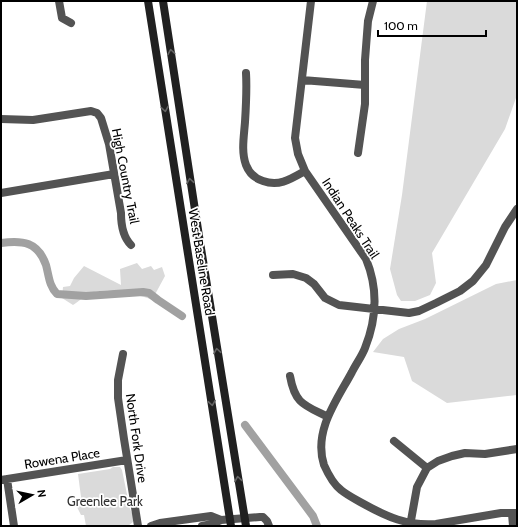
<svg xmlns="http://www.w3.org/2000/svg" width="518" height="527" viewBox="0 0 518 527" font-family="Cabin,sans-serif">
  <rect width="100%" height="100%" fill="#fff"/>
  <path fill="#dadada" d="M427,1H517V95L505,129L432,253L436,283L430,295L415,301H401L397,295L390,269L402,195Z
    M137,263L142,269L151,266L154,270L162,267L165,276L152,300C136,293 108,287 91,293C85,295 78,302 73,305L62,298L63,287L70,286L74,278L84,266L121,285L120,269Z
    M517,280V395L447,403L412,381L404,357L373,352L383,339L399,329L425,319L496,284Z
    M113,467H120L122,470L130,509L133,515V522L128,526H86L84,515H81L75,503L78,501L81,497L78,474L110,469Z"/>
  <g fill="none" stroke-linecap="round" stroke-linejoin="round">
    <path stroke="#a1a1a1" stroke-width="8" d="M1,243C23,240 38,242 46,265C49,276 49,286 57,294L86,296L143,292L149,293L158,300L182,316
      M245,425L313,516L317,526"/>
    <path stroke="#535353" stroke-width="8" d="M59,1L62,18L71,23
      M311,1L295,138L298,154L305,171L366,259C378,288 377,318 365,348C362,356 356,364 352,372C337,400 313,431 324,465C328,474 333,484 341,490C347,495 355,499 362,503C387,517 407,526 436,524L501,513H517
      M246,73C247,90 246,106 245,122C244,136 241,152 246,165C249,173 254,178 263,181C279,187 291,179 305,171
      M302,80L365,85
      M1,119L33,120L91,111L97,113L101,118L109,144L121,213C121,224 123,237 131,245
      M358,153L365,104V60L368,21L373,1
      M1,193L114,174
      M273,275L293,274L306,278L314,284L325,298L339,305L409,313L419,311L436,303L460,291L473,281L486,265L505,227L517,209
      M123,354L118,380V398L124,439L138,526
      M290,376C295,404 304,405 328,417
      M394,441L427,468
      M7,479L14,526
      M1,480L127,460
      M512,514L513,526
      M151,526L160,523L211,516L221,520
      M202,526L212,524L221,520L260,517H263L267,521L269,526
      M410,526L417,487L427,468L438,461L452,456L465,453L485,454L517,449"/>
    <path stroke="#202020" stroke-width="8" d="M148,1L231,526
      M163,1L199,236L246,526"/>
  </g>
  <defs><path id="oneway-chevron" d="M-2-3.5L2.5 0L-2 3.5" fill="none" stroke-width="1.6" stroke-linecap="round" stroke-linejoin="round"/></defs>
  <g stroke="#636363">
    <use href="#oneway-chevron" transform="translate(171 52) rotate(-99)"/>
    <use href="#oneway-chevron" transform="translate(165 109) rotate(81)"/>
    <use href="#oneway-chevron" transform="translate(190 181) rotate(-99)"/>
    <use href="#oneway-chevron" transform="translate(217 351) rotate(-99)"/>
    <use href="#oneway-chevron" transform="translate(212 403) rotate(81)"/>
    <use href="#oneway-chevron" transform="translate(238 479) rotate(-99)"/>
  </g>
  <g text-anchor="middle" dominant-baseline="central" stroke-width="3.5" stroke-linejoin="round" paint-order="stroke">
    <g font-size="13" fill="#000" stroke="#fff">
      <text transform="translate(126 176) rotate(79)">High Country Trail</text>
      <text transform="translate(351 218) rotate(57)">Indian Peaks Trail</text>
      <text transform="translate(202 262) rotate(81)">West Baseline Road</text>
      <text transform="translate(137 438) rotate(82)">North Fork Drive</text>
      <text transform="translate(62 458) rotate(-9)">Rowena Place</text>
    </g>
    <g font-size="13" fill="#313131" stroke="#fff">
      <text x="105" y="501">Greenlee Park</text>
    </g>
  </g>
  <rect width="518" height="527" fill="none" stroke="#000000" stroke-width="4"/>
  <g transform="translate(32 495) rotate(81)" stroke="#ffffff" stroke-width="3" paint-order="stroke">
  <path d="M0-3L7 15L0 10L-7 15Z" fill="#000000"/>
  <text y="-6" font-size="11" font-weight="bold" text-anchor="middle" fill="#000000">N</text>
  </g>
  <path d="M378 30v6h108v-6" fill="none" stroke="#000000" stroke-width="2"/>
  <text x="384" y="30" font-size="12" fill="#000000" stroke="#ffffff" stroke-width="3" paint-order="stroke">100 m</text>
</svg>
